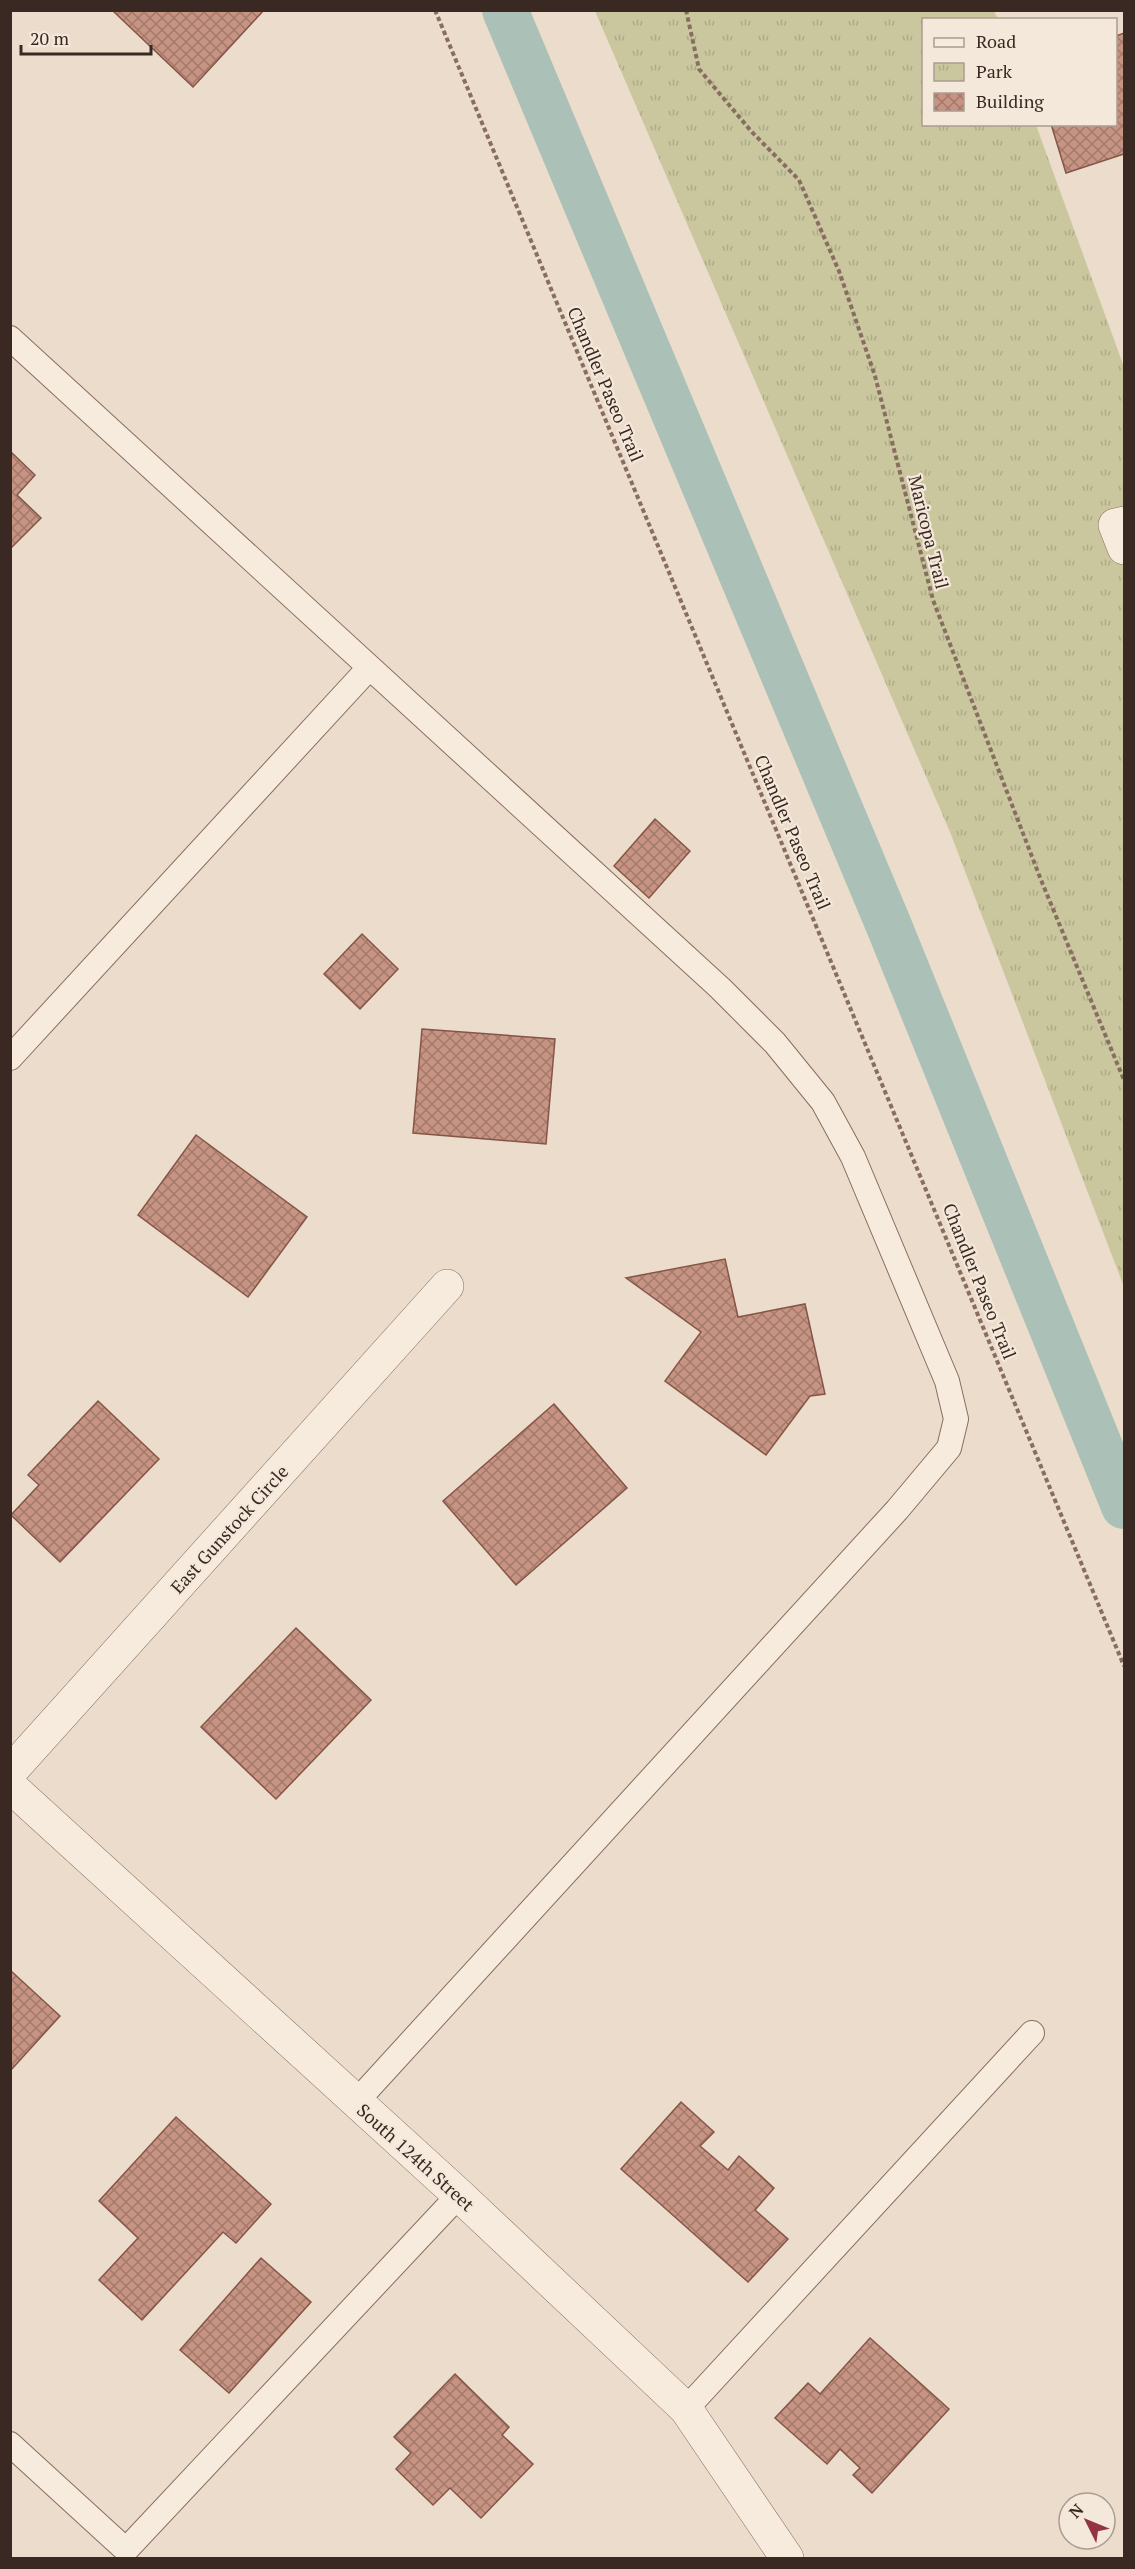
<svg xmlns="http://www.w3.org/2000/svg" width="1135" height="2569" viewBox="0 0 1135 2569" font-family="'PT Serif',serif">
  <defs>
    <pattern id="park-tufts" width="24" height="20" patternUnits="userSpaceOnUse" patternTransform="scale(1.5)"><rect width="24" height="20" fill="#cac79f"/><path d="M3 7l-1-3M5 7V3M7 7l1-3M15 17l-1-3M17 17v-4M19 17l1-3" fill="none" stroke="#aeab89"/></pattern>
    <pattern id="building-cross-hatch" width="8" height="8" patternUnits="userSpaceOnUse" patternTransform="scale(1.5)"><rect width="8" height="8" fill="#c79483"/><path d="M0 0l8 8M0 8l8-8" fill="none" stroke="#a3796b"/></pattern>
  </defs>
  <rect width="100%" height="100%" fill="#ecdccb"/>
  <path fill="url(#park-tufts)" d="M595,11H994L998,19L924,20V124L1036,125L1124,367V1287L950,832Z"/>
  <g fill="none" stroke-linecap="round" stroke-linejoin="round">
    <path stroke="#abc1b7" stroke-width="46" d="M505,10L889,926L1124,1506"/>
  </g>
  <path fill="url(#building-cross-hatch)" stroke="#855547" stroke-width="1.5" d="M112,10H264L193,87Z
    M1124,33V154L1066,173L1051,124H1116V36Z
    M10,451L35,475L17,495L41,518L10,549Z
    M655,819L690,851L649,898L614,866Z
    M362,934L398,969L360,1009L324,974Z
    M422,1029L555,1039L546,1144L413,1133Z
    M196,1135L307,1217L248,1297L138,1215Z
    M725,1259L738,1317L805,1304L825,1394L810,1396L766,1455L665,1381L701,1332L626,1278Z
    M98,1401L159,1459L60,1562L11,1515L39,1485L28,1475Z
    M554,1404L627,1488L516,1585L443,1501Z
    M296,1628L371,1700L276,1799L201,1727Z
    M10,1970L60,2016L10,2071Z
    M681,2102L714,2132L700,2146L728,2170L739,2156L774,2188L755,2210L788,2239L748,2282L621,2169Z
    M176,2117L271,2204L236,2243L223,2232L142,2320L99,2280L138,2238L99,2201Z
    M261,2258L311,2302L229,2393L180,2350Z
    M870,2338L949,2409L872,2493L853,2475L860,2468L840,2449L827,2464L775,2418L808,2383L820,2394Z
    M455,2374L509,2427L502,2435L533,2464L481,2518L450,2488L433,2505L396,2469L411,2453L394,2437Z"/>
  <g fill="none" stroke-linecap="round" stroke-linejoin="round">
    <g stroke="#886e60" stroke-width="26">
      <path id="lane" d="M10,338L720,988L775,1043L823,1102L853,1157L947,1381L956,1419L949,1448L897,1510L356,2102
        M10,1058L369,668
        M686,2409L1032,2033
        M10,2444L126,2550L459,2195"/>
    </g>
    <g stroke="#886e60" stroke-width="34">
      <path id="street" d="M1124,523L1115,525L1124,548
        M10,1772L447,1286
        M10,1786L459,2195L686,2409L787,2558"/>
    </g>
    <path stroke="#886e60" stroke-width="4" stroke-dasharray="4.5 3" stroke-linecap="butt" d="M435,10L1124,1666
      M686,10L699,69L751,131L799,180L839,271L875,376L933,600L1041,880L1124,1080"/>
    <use href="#lane" stroke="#f7ebde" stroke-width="24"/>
    <use href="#street" stroke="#f7ebde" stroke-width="33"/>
  </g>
  <g text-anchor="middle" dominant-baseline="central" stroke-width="4.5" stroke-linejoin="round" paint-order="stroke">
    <g font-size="18" fill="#3a2922" stroke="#f4e8da">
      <text transform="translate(606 384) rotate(67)">Chandler Paseo Trail</text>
      <text transform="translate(929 532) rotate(76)">Maricopa Trail</text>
      <text transform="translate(793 832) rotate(67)">Chandler Paseo Trail</text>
      <text transform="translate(980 1281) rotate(68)">Chandler Paseo Trail</text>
      <text transform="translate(229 1529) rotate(-48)">East Gunstock Circle</text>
      <text transform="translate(416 2157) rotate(42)">South 124th Street</text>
    </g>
  </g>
  <rect width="1135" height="2569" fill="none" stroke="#3a2922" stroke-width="24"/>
  <rect x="922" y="18" width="195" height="108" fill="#f4e8da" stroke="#aa9c90" stroke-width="1.5"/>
  <rect x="934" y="38" width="30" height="9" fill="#f7ebde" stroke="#aa9c90" stroke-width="1.5"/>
  <text x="976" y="48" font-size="18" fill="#3a2922">Road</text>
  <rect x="934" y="63" width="30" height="18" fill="url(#park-tufts)" stroke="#aa9c90" stroke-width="1.5"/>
  <text x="976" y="78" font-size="18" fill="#3a2922">Park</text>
  <rect x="934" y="93" width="30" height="18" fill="url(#building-cross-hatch)" stroke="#aa9c90" stroke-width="1.5"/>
  <text x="976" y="108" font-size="18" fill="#3a2922">Building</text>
  <g transform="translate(1087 2521) rotate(313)"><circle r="28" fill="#f4e8da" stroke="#aa9c90" stroke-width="1.5"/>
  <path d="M0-4.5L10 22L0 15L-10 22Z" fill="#933445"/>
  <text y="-9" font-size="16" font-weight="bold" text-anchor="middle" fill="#3a2922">N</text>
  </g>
  <path d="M21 45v9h130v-9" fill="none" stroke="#3a2922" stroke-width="3"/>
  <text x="30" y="45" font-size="18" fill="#3a2922" stroke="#f4e8da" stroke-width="4.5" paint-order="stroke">20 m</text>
</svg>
